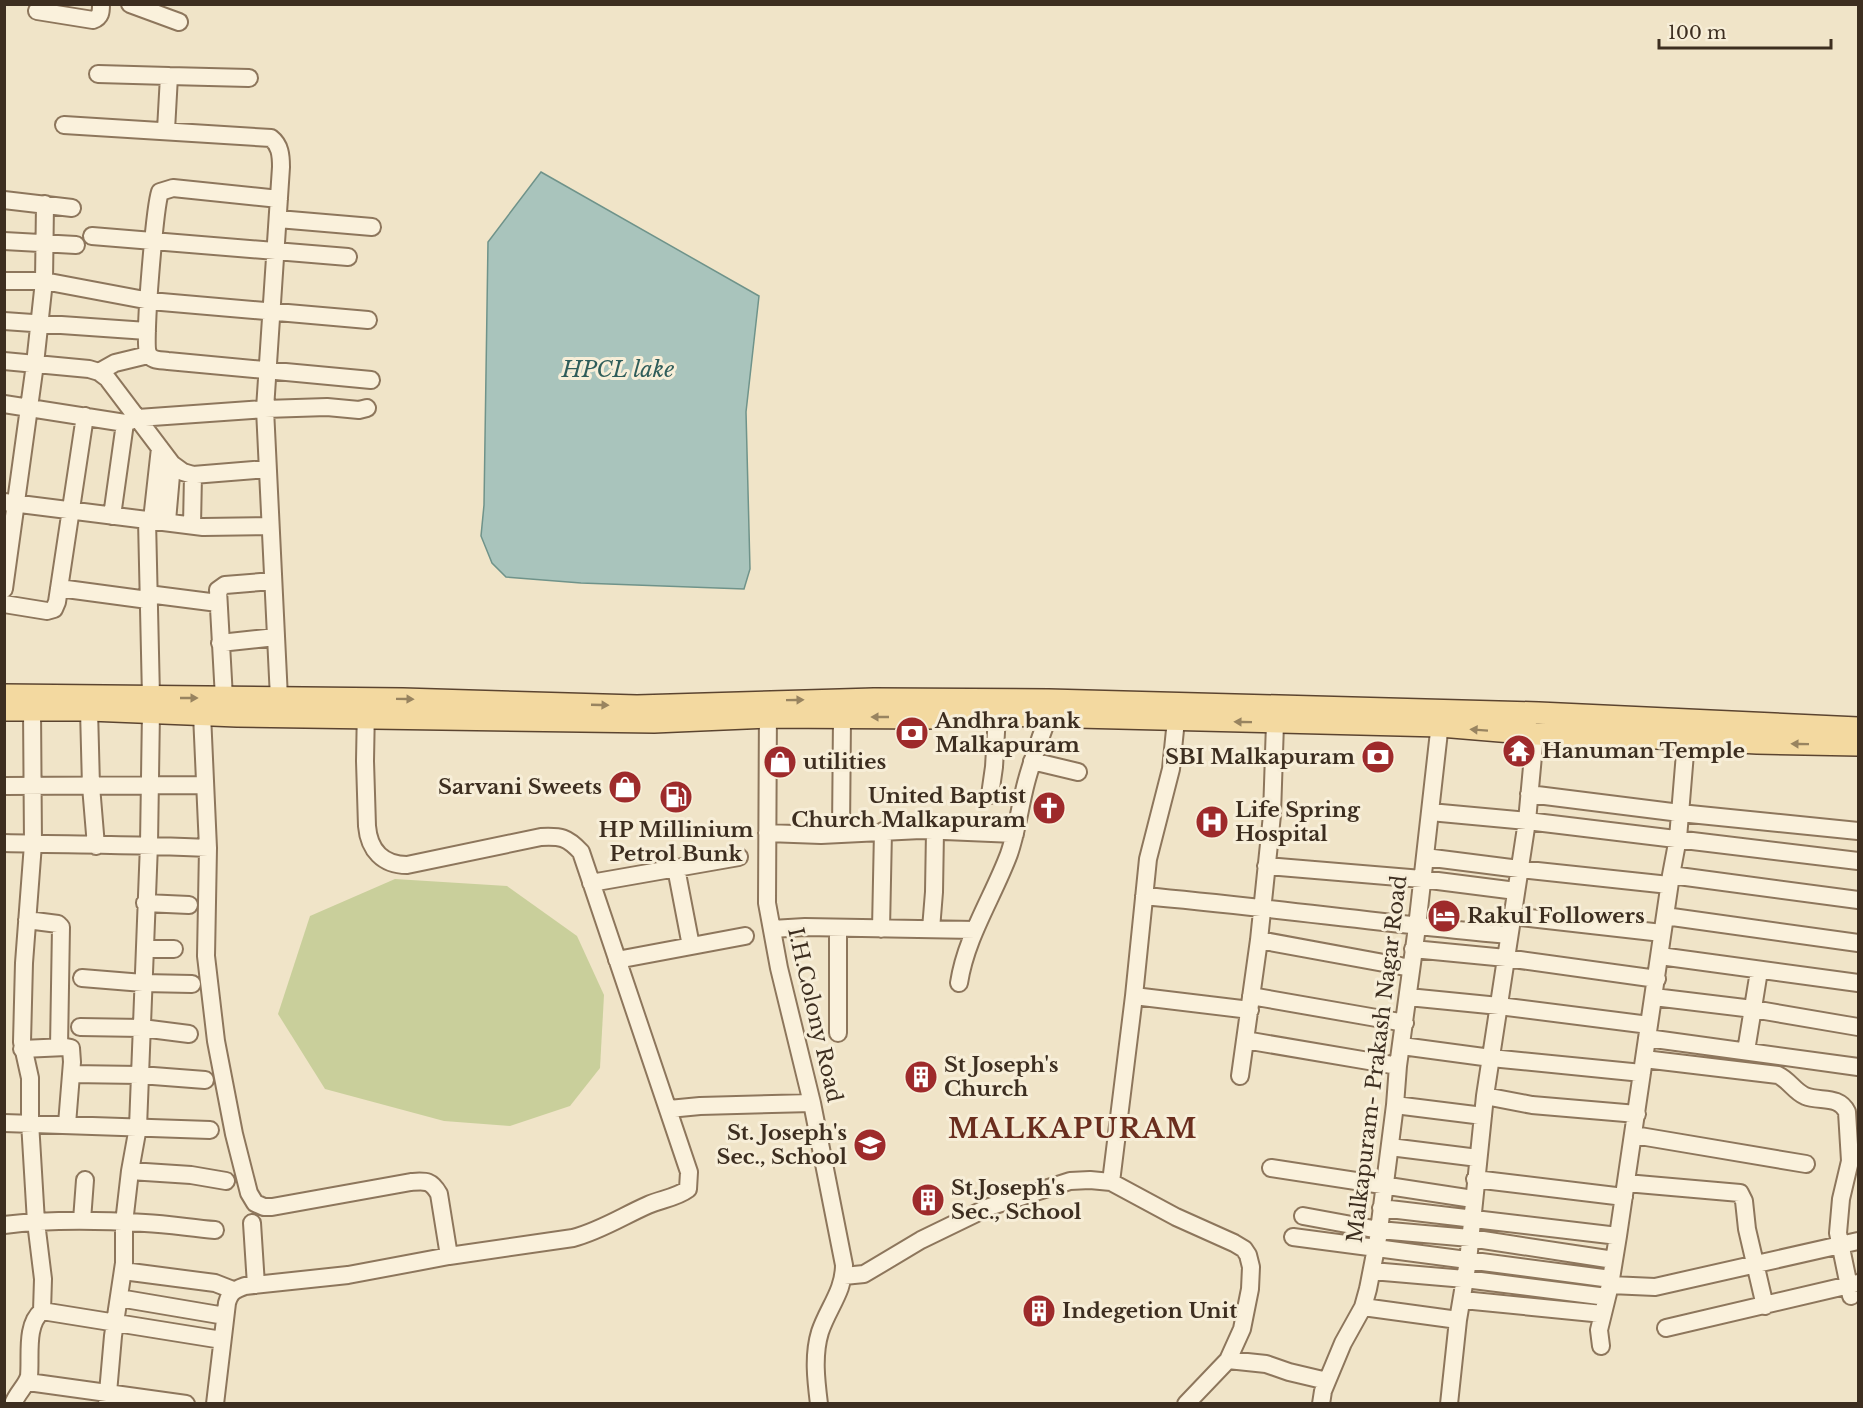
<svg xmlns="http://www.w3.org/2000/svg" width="1863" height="1408" viewBox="0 0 1863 1408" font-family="'Libre Baskerville',serif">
  <rect width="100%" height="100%" fill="#f0e4c8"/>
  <path fill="#c9cf9b" d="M395,879L507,886L577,936L604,995L600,1068L570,1106L510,1126L444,1121L325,1089L278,1014L310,916Z"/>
  <path fill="#a9c4bc" stroke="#6f938a" stroke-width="1.5" d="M541,172L759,296L746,412L750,569L744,589L581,583L506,577L492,563L481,536L484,505L488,242Z"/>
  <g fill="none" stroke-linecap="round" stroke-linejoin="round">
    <g stroke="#8d765c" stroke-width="20">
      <path id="minor" d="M130,4L179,22
        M37,11L93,20C101,17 101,12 101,4
        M98,74L169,76L166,130
        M169,76L249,78
        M64,125L271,138C280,145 281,155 281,167L265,409L279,698
        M279,199L173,188L160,192C155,207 143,342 148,353C151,361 160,360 168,361L371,380
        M4,200L72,208
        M278,219L372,227
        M92,236L348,257
        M4,241L76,245
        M4,281H44L150,301L368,320
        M4,321L147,331
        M4,361L89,369L99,372L107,378L172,464L183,472L193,475L267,469
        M99,372L115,363L148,355
        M4,404L125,423L138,418L265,409L327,407L359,410L367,408
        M4,502L203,527L270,526
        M112,516L125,423
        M147,520L151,697
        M152,520L160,448
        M167,521L172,464
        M192,525L193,475
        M59,588L148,600
        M4,589L35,364L44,281L45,204
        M148,594L218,603
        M4,604L47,611L54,609L57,602L85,416
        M220,643L276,637
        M224,698L218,590L225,585L273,581
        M768,705L767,903L779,968L812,1103L844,1265C844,1291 828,1308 820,1332C813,1355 816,1380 819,1404
        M89,710L91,786L96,846
        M202,714L208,848L206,956L216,1041L234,1134L249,1193L255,1203L264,1207H272L411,1182C426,1181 431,1180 439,1194L449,1256
        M1032,761L1078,772
        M4,786L205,785
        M1529,794L1680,813L1858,831
        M990,795L994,767L997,715
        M1430,812L1527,821L1858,861
        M767,833L821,835L921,830L1015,834
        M841,834L842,717
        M4,843C72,845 140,844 208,848
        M1425,857L1519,869L1669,885
        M1266,866L1422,879L1516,891
        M676,868L691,946
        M1671,875L1858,900
        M591,883L739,857
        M1144,896C1266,907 1387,924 1509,935
        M145,903L189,905
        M1512,916L1662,933
        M1665,916L1858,943
        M27,920L58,924L61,927L59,1047
        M838,928V1033
        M772,929L805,927L975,930
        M881,929L883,831
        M931,929L934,892L935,831
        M1259,940L1411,968
        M145,949H174
        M1413,949L1506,958L1657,979
        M1660,956L1858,983
        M617,960L745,936
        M82,978L143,983L192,984
        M959,983C966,937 993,897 1009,854C1017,831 1020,806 1026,783C1032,760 1040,739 1048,717
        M1134,996L1250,1010
        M1251,996L1405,1023
        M1408,997L1499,1006L1649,1025
        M1654,997L1753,1009L1858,1027
        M80,1027L142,1028L189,1034
        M1647,1038L1858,1067
        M1245,1040L1398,1066
        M1402,1046L1491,1058L1642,1073
        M22,1049L66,1047L71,1048L72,1062L67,1124
        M1746,1051L1759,971
        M1644,1059L1778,1075C1789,1080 1794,1091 1805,1096C1820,1102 1839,1095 1847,1112L1850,1161L1841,1199L1838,1233L1851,1296
        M71,1074L140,1075L205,1080
        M1240,1076L1259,940L1272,815L1275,723
        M1485,1096L1532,1105L1637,1114
        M1395,1105L1483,1116
        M669,1109L700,1106L812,1103
        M4,1123L210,1130
        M1634,1135L1806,1164
        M1390,1147L1478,1158
        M1271,1168L1473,1199
        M130,1171L191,1175L226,1181
        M1475,1179L1624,1197
        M1111,1182L1134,996L1148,859L1171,769L1176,720
        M1626,1183L1740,1193L1744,1201L1747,1229L1765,1306
        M1381,1208L1618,1236
        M1303,1216L1379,1230L1470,1238L1614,1260
        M82,1220L85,1180
        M252,1223L256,1285
        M4,1225C51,1219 98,1220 145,1223C168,1224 191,1228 215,1230
        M1293,1237L1611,1279
        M123,1271L215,1283L233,1290
        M1372,1271L1465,1279L1607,1297
        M844,1276L864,1274L921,1240L989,1207L1070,1181L1090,1180L1111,1182L1176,1217L1234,1243L1244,1249L1248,1255L1251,1267L1250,1289L1242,1329L1228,1360
        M1610,1285L1655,1287L1858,1241
        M119,1298L225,1316
        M1463,1300L1603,1314
        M1363,1307L1458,1320
        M42,1311L222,1340
        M1666,1328L1858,1283
        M1601,1346L1599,1330L1610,1285L1618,1236L1671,875L1678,838L1687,729
        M28,1382L186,1404
        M13,1404C17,1393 27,1385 29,1376C31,1356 25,1325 42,1311L43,1279L36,1222L30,1122V1078L22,1042L24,963L33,844L32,709
        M107,1404L113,1336L124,1263V1223L130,1171L138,1127L149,844L151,711
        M215,1404L227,1303C230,1292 234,1290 245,1286L348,1275L449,1256L573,1238C600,1231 623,1216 648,1205C661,1199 676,1198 688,1189L689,1172L581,852C567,837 561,836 541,837L407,865C383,865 369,850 367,826L365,761L366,706
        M1186,1404L1228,1360L1266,1364L1289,1372L1327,1381
        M1321,1404L1323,1391L1343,1343L1363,1307L1368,1289L1378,1238L1395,1105L1398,1066L1417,927L1441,714
        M1449,1404L1458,1320L1468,1261L1485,1096L1527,821L1535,734"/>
    </g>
    <g stroke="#5b4430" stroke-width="24">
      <path id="major" d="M4,695L403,699L637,706L874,699L1049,700L1539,713L1858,728
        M4,710H89L237,716L654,722L769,717L928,718L997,715L1440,726L1535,734L1686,739L1757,743L1858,745"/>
    </g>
    <use href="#minor" stroke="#faf1dc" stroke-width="16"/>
    <use href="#major" stroke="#f3d9a0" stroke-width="21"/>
  </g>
  <defs><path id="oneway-solid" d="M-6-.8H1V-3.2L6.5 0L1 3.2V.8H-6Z" transform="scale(1.5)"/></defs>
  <g fill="#988460">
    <use href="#oneway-solid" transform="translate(189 698)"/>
    <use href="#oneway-solid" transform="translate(405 699) rotate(1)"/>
    <use href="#oneway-solid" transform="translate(795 700) rotate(-1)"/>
    <use href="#oneway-solid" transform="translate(600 705) rotate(2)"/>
    <use href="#oneway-solid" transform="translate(880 717) rotate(-180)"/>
    <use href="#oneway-solid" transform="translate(1243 722) rotate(-179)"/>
    <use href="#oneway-solid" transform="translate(1479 730) rotate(-176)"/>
    <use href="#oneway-solid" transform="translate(1800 744) rotate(-179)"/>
  </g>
  <defs>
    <g id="bank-disc" transform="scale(1.725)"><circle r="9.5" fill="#9e2a2b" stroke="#f7eed8"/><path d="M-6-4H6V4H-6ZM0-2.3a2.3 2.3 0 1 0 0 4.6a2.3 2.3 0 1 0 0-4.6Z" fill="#fff"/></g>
    <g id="temple-disc" transform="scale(1.725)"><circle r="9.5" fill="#9e2a2b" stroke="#f7eed8"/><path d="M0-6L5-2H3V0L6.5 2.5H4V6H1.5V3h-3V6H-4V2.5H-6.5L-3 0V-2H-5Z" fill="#fff"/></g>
    <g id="shop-disc" transform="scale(1.725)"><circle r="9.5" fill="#9e2a2b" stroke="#f7eed8"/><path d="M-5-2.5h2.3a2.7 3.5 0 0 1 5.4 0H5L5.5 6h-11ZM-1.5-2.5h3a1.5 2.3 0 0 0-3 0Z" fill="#fff"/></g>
    <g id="fuel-disc" transform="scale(1.725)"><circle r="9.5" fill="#9e2a2b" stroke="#f7eed8"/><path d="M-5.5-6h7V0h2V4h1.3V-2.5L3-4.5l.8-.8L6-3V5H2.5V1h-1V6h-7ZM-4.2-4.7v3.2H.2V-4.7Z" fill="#fff"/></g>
    <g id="church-disc" transform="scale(1.725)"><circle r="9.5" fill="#9e2a2b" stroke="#f7eed8"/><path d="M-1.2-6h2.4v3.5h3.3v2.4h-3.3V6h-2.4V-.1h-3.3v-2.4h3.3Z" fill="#fff"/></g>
    <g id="hospital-disc" transform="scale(1.725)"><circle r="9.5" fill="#9e2a2b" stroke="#f7eed8"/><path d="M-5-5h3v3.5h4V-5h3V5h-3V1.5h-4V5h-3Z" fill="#fff"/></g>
    <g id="hotel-disc" transform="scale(1.725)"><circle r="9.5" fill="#9e2a2b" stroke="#f7eed8"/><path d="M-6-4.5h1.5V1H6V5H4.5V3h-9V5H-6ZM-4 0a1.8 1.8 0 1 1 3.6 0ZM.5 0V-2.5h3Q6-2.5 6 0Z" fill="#fff"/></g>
    <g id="building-disc" transform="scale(1.725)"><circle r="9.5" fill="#9e2a2b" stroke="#f7eed8"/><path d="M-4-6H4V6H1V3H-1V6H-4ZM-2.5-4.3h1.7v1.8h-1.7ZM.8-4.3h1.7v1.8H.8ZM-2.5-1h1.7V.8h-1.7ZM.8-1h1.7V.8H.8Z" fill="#fff"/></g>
    <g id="school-disc" transform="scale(1.725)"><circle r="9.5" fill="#9e2a2b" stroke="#f7eed8"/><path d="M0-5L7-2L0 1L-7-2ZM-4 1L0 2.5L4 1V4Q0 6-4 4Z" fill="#fff"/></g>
  </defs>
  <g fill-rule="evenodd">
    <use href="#bank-disc" x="912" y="733"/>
    <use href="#temple-disc" x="1519" y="751"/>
    <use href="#bank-disc" x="1378" y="757"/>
    <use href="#shop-disc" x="780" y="762"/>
    <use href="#shop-disc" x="625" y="787"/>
    <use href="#fuel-disc" x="676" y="797"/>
    <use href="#church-disc" x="1049" y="808"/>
    <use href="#hospital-disc" x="1212" y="822"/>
    <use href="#hotel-disc" x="1444" y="916"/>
    <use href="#building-disc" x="921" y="1077"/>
    <use href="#school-disc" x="870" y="1145"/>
    <use href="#building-disc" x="928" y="1200"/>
    <use href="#building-disc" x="1039" y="1311"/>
  </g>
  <g text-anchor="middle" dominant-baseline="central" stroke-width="6" stroke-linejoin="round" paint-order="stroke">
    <g font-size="21" font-weight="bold" fill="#3d2e20" stroke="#f7eed8" text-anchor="start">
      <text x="935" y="721">Andhra bank<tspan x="935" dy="24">Malkapuram</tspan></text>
      <text x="1542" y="751">Hanuman Temple</text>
      <text x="1355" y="757" text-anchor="end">SBI Malkapuram</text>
      <text x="803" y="762">utilities</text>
      <text x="602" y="787" text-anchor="end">Sarvani Sweets</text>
      <text x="1026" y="796" text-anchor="end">United Baptist<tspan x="1026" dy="24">Church Malkapuram</tspan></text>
      <text x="1235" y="810">Life Spring<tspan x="1235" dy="24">Hospital</tspan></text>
      <text x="676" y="830" text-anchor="middle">HP Millinium<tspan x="676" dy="24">Petrol Bunk</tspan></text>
      <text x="1467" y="916">Rakul Followers</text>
      <text x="944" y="1065">St Joseph's<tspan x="944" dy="24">Church</tspan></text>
      <text x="847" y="1133" text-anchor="end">St. Joseph's<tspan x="847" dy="24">Sec., School</tspan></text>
      <text x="951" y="1188">St.Joseph's<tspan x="951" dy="24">Sec., School</tspan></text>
      <text x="1062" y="1311">Indegetion Unit</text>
    </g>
    <g font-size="21" fill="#3d2e20" stroke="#f7eed8">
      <text transform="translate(815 1015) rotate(77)">I.H.Colony Road</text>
      <text transform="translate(1377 1059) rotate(-83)">Malkapuram- Prakash Nagar Road</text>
    </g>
    <g font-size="22" font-style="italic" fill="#2f5d5a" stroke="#f7eed8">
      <text x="618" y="369">HPCL lake</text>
    </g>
    <g font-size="27" font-weight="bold" letter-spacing="1.5" fill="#6b2e1e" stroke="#f7eed8">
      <text x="1073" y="1128">MALKAPURAM</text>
    </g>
  </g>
  <rect width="1863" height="1408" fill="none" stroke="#3d2e20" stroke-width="12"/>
  <path d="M1659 39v9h172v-9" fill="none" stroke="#3d2e20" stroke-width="3"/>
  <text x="1668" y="39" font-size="18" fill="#3d2e20" stroke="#f7eed8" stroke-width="4.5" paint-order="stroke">100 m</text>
</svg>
